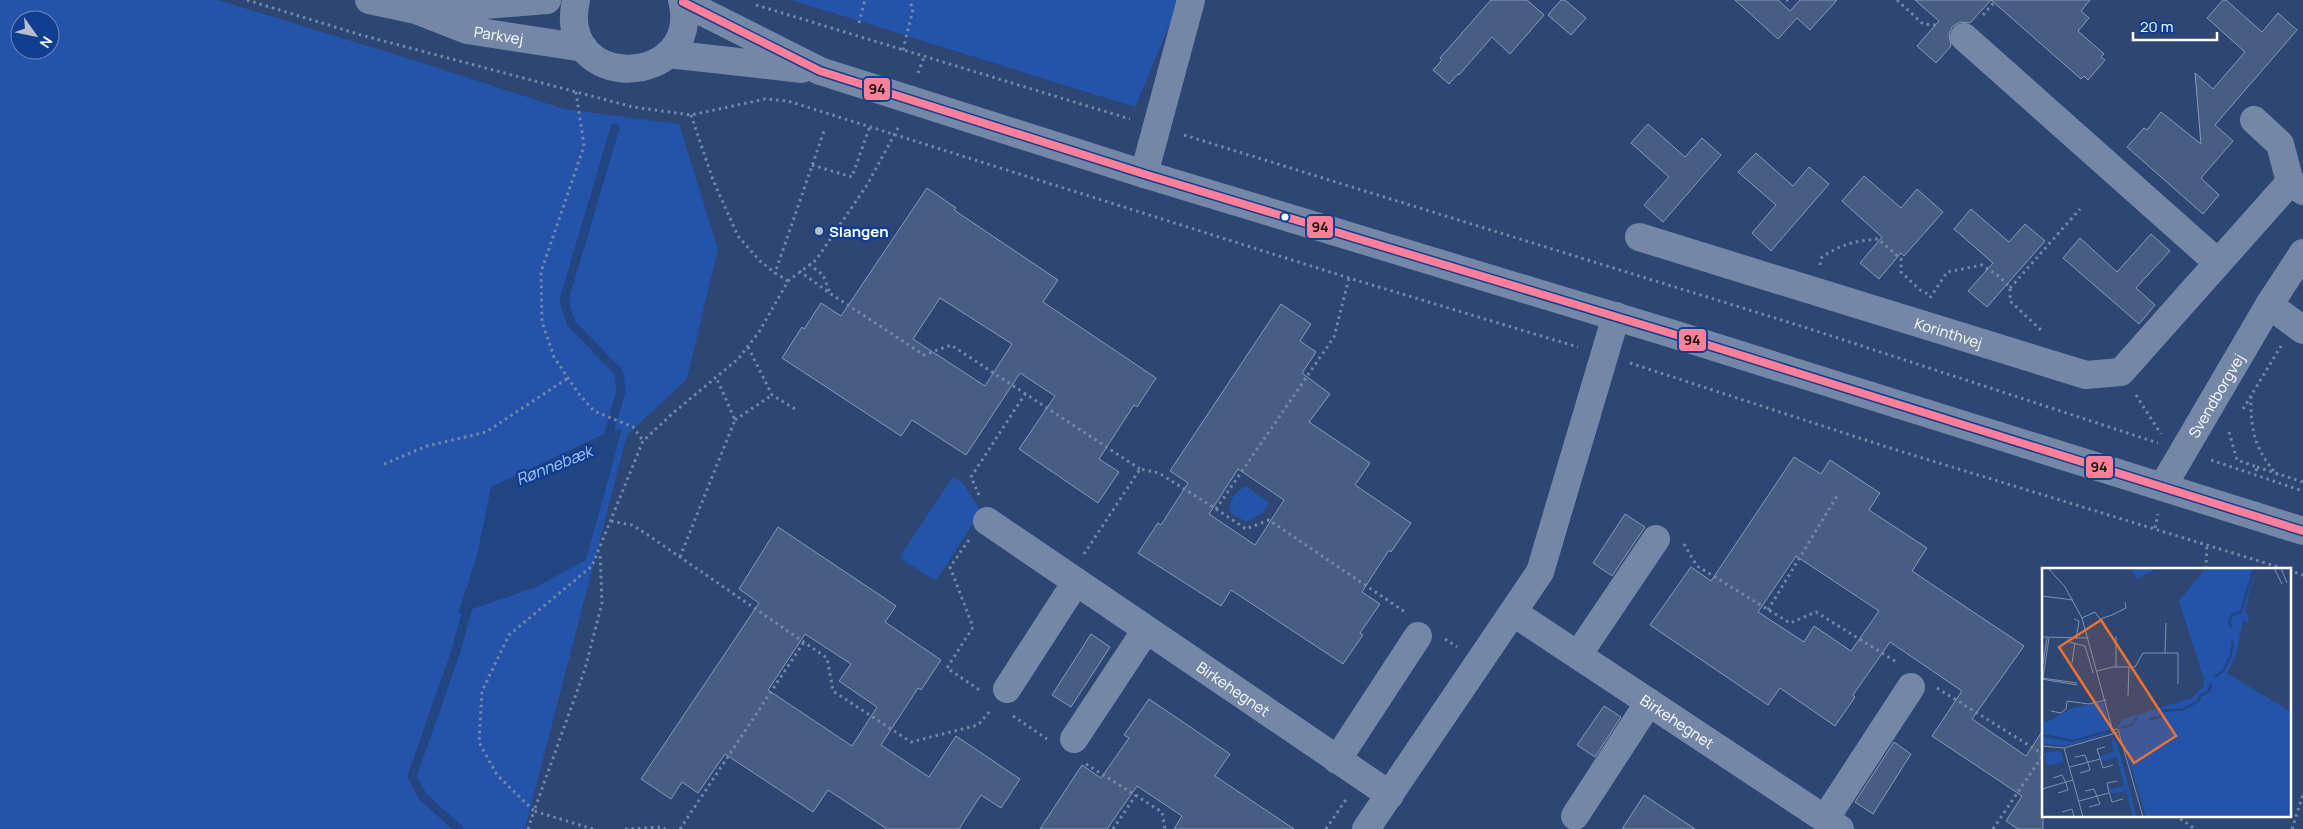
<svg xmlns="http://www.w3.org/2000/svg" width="2303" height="829" viewBox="0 0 2303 829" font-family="Manrope,sans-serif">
  <rect width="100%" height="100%" fill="#2d4674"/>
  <path fill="#2354a9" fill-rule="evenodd" d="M0,0H218L426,64L564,109L679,124L718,249L687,379L627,435L525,829H0ZM20,20H50V50H20Z
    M792,0H1180L1135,107Z
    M953,477L962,482L981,511L940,575L936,579L931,578L903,560L901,555Z
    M1246,486L1269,503L1263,513L1246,522L1230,512C1230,498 1234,493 1246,486Z"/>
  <path fill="#234582" d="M622,429L586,560L536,587L458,614L477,555L491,487L604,434Z"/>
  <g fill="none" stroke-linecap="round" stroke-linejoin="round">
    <path stroke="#234582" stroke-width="9" d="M606,443L621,391L619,373L571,323L564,300L615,128
      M459,829L423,797L412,776L455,654L470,600"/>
  </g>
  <path fill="#485d82" stroke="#8999b5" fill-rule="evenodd" d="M1491,0H1527L1544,15L1510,54L1492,37L1459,75L1458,74L1449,84L1433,70L1442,60L1440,58Z
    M1561,0H1565L1586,18L1571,35L1548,15Z
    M1735,0H1778L1790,11L1800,0H1837L1810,30L1797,18L1778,39Z
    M1915,0H1991L1970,23L1960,22L1952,27L1949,34L1951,46L1936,63L1917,46L1939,21Z
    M1991,0H2090L2081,11L2089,18L2078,31L2104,54L2101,57L2105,60L2088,80L2084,76L2081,79Z
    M2223,0H2226L2262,32L2278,13L2297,30L2215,125L2233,141L2201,178L2219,195L2203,214L2127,147L2144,128L2147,130L2161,112L2201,144L2195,73L2213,89L2245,52L2207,18Z
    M1648,124L1685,157L1702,138L1721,155L1663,222L1644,205L1669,177L1631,143Z
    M1756,153L1793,186L1809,167L1829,184L1771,251L1752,233L1776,205L1738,172Z
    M1864,176L1901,208L1917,189L1943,212L1904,256L1901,253L1879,279L1860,263L1882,237L1842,201Z
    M927,188L956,208L954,210L1058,280L1043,302L1156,378L1137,407L1134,405L1099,459L1119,472L1098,503L1019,449L1055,396L1020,373L966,455L912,420L901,436L782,358L802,327L804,329L821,303L841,316ZM940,298L1012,344L985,386L913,339Z
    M1971,209L2009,242L2025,224L2045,241L1987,307L1968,291L1993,263L1954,229Z
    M2151,234L2170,251L2136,288L2155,305L2139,324L2063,258L2080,238L2117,272Z
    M1281,304L1311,324L1300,341L1316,352L1302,373L1330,394L1309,422L1370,463L1355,485L1411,523L1391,552L1389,550L1362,592L1380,604L1360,633L1363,635L1343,664L1231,590L1221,606L1138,553L1158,523L1161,525L1188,483L1170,471ZM1238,469L1284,500L1255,545L1209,514Z
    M1794,457L1821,474L1830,460L1880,493L1869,510L1927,548L1912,571L2024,646L1972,719L2026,756L2043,730V829H2018L2006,821L2022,796L1932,736L1962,691L1890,642L1853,695L1855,697L1835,726L1780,688L1768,705L1650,625L1691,567L1711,581ZM1796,556L1879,611L1851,651L1814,626L1804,642L1758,612Z
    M1625,514L1645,527L1612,576L1593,563Z
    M778,527L896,606L885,622L941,660L921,690L918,688L881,745L929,777L956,736L1020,779L1001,808L981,795L959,829H887L828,790L813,812L725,754L698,793L682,782L671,799L641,779L759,603L739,589ZM805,634L851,664L839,681L877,707L852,746L768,690Z
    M1091,634L1110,647L1071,707L1052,695Z
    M1149,699L1230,754L1215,776L1294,829H1174L1182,816L1137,786L1107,829H1040L1082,765L1101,778L1129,738L1124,735Z
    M1604,706L1621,717L1595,757L1577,745Z
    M1894,742L1911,754L1873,814L1855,802Z
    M1644,795L1695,829H1622Z"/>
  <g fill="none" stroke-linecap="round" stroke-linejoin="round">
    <path stroke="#7487a7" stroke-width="3" stroke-dasharray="2.5 4" stroke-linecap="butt" d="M247,0L361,35L633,107L691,115L765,99L788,101L1349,278L1578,347
      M1786,0H1791
      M1897,0L1923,24L1936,25L1939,27
      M756,5L1130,119
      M1983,15L1996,0
      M859,23L865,0
      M903,50L913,9L909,0
      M918,73L924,57
      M576,92L584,146L541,272L542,322L554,357L578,393L594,411L633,427L643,441
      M691,115L713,180L738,236L760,261L775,273
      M1184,135L1804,327L2158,443
      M812,165L852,177L870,126
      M809,264L823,275L830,293
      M1820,265L1822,257C1842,244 1855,241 1878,239L1901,259V272L1920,290L1930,295
      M799,271L831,294L924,355L951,345L1140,469
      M788,281L775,273L824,131
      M2010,288L2080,209
      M1930,298L1947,272L1982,265L2000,277L2010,288V301L2042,331
      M748,347L772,395L795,409
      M1630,363L1890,448L2285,569
      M2136,395L2161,434
      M2251,396C2250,428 2255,452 2278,475
      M2243,409L2281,346
      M735,420L772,395
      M2229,432L2237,460L2257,467L2255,475
      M2211,460L2303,491
      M384,464L427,446L486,432L568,378
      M2257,467L2303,482
      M979,495L971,477L1025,394
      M1216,509L1246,529L1269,520L1405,612
      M611,521L632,525L645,533L827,658L833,691L911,742L978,725L991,710
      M2155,528L2158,514
      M969,540L950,567L973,627L947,668L981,691
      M1684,544L1697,566L1790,623L1816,612L1898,663
      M1084,554L1140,469L1159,473L1216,509L1334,337L1349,278
      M680,557L735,420L716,377
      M2206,569L2207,544
      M2289,570L2303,575
      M1768,610L1837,496
      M1445,639L1457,647
      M1937,688L2043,754
      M1013,716L1047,739
      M1086,764L1162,812L1165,829
      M2175,815L2195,829
      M528,829L534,811L497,775L479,742L482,691L509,635L592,566L643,441L673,413L738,359L759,332L788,281L816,260L867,185L899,126
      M593,829L534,811L585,669L602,603L600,552
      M625,829L662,827L665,829
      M680,829L804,642
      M1113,829L1136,795
      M1326,829L1347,798
      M1993,829L2043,755
      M2292,829L2303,794"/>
    <g stroke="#7487a7" stroke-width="28">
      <path id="s1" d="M369,0L416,10L467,30L584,48"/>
      <path d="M576,0C555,94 704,89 682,0"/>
      <path d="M683,2L820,71L1144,174L1673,334L2303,531"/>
      <path d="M425,10L547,0"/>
      <path d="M1964,37L2217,262"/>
      <path d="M668,54L802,69"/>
      <path d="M2254,120L2280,144L2290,182"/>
      <path d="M1144,174L1191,0"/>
      <path id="s2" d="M1639,237L2086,375L2121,372L2290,182L2303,191"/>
      <path d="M2269,305L2303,330"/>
      <path id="s3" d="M2163,486L2269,305L2303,253"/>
      <path id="s4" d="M987,521L1390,795"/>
      <path id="s5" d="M1514,613L1840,829"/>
      <path d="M1578,655L1656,539"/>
      <path d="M1007,689L1076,582"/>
      <path d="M1074,739L1146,630"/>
      <path d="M1337,760L1418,636"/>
      <path d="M1575,816L1649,702"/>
      <path d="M1825,819L1911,687"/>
      <path d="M1366,829L1540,572L1616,316"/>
    </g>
    <g stroke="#103e91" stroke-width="11">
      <path id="bus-1" d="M683,2L820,71L1144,174L1673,334L2303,531"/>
    </g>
    <use href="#bus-1" stroke="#ff8098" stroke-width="8"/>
  </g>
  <circle fill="#fff" stroke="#103e91" stroke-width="2" cx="1285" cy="217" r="4.5"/>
  <circle fill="#b6bece" stroke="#103e91" stroke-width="2" cx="819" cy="231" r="5"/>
  <g text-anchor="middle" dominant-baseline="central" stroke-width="5" stroke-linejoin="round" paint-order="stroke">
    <g font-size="15" fill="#fff" stroke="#103e91">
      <text stroke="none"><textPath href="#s1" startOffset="135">Parkvej</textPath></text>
      <text stroke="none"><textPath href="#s2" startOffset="324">Korinthvej</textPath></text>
      <text stroke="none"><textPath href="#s3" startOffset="105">Svendborgvej</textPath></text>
      <text stroke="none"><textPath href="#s4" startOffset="298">Birkehegnet</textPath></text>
      <text stroke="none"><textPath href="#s5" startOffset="196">Birkehegnet</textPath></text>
    </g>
    <g font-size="15" font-weight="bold" fill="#fff" stroke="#103e91" text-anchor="start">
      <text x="829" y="231">Slangen</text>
    </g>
    <g font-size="16" font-style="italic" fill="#a6c6fa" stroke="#103e91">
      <text transform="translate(554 465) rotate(-22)">Rønnebæk</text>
    </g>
  </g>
  <g transform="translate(2042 568)">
    <rect width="249" height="249" fill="#2d4674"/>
    <path d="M88,0H115L95,11ZM164,0H213L203,43L207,50L206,54L201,52L194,87L185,105L249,144V249H104L76,157L81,151L150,130L161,119L162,112L137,33ZM61,134L68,159L62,167L24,178L0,176V153L5,154L30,140ZM69,170L75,175L95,249H91L84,223L69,226L67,222L82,218L75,189L60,193L58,188L72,184ZM19,183L22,194L5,198L2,185Z" fill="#2354a9"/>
    <path fill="none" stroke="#234582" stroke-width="2.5" d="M190,59L187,55L190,47L199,44L212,0M173,109L182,102L189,87L191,73M107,152L118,149L120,143L142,141L156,133L158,128L167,123L169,116M79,160L89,157L95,150M0,167L31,173L66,163"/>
    <path fill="none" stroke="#8190ac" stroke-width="1" d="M6,0L23,19L40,50L70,160M232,0L240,16M239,0L245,15M0,28L31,32M40,50L53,44L58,51L70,47L84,40L83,34M32,51L37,53L34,71M0,69L46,70M27,71V74L43,78L51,105M123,85L124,55M30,95L33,75M1,96L5,70M74,99V68M55,103L71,99H93L101,85H136V116M0,110L35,115M0,111L35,117M0,116L7,70M86,128L87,99M9,143L19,145L24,141L25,133L47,136L64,132M76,164L72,166L69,162L76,161L101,249M0,178L22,180L71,166M63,179L55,181L61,200L71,197M22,180L41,249M33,189L43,187L46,195L48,202L38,205M28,199L58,191M11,210L20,207L24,215L26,222L16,225M75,213L65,215L67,224L70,234L81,231M0,221L31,212M43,223L52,221L58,236L47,239M37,233L67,225M20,244L30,241L32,249"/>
    <path fill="#eb7230" fill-opacity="0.15" stroke="#eb7230" stroke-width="2.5" d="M59,52L134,168L92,195L17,79Z"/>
    <rect width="249" height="249" fill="none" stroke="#fff" stroke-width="2.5"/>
  </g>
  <g stroke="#103e91" stroke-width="2">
    <rect x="863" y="77" width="28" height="24" rx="5" fill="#ff8098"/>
    <rect x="1306" y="215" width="28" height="24" rx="5" fill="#ff8098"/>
    <rect x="1678" y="328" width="29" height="24" rx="5" fill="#ff8098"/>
    <rect x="2085" y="455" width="29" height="24" rx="5" fill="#ff8098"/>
  </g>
  <g font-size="14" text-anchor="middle" font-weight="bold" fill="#111">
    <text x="877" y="94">94</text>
    <text x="1320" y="232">94</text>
    <text x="1692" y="345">94</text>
    <text x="2099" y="472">94</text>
  </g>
  <g transform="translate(35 35) rotate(123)"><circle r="24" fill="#103e91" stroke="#708bbd"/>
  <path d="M0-4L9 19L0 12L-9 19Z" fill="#b6bece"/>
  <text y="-8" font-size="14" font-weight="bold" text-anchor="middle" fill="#ffffff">N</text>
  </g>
  <path d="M2133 32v8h84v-8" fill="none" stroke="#ffffff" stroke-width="2.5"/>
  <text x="2140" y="32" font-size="15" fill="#ffffff" stroke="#103e91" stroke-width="4" paint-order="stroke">20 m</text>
</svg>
